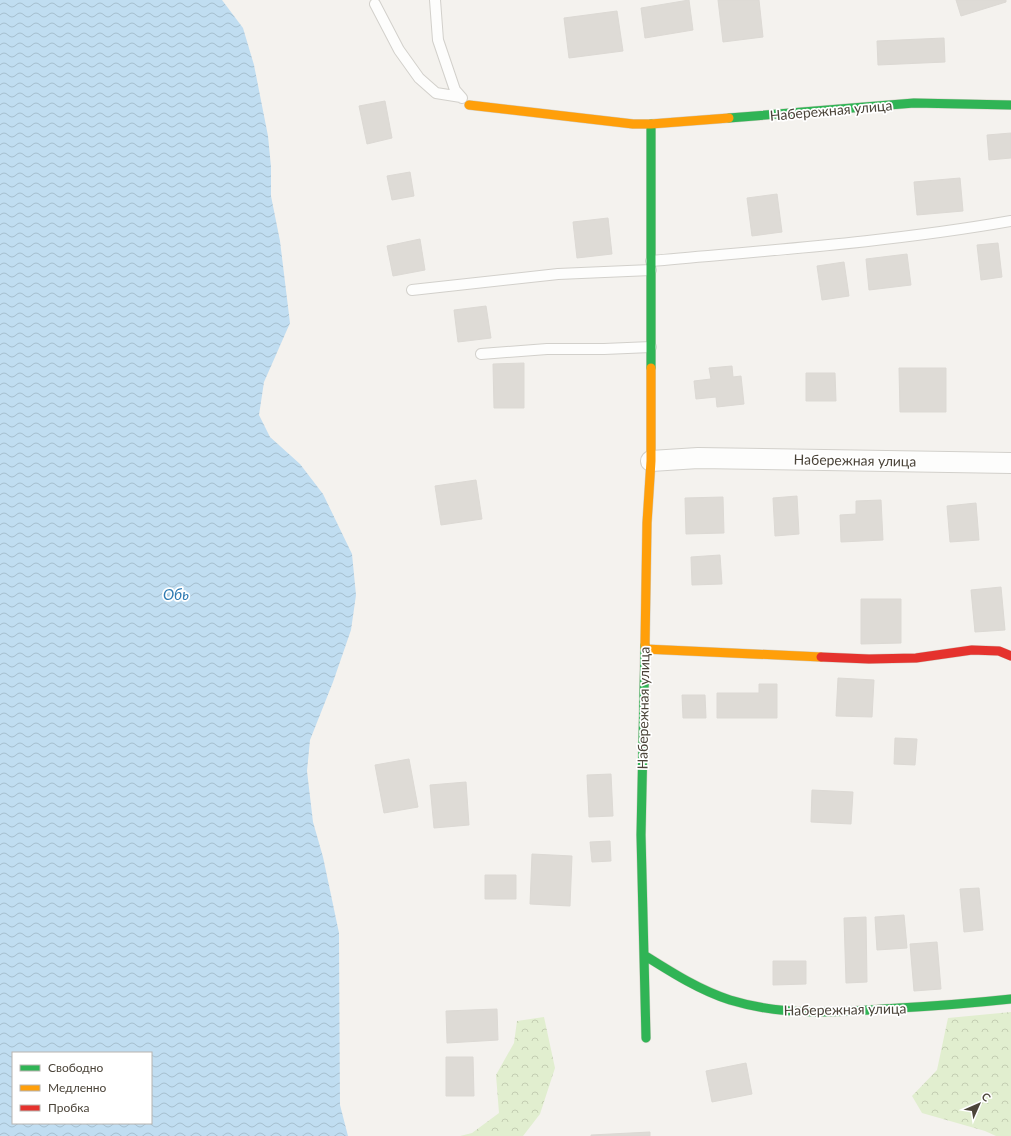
<svg xmlns="http://www.w3.org/2000/svg" width="1011" height="1136" viewBox="0 0 1011 1136" font-family="Lato,sans-serif">
  <defs>
    <pattern id="forest-crowns" width="20" height="18" patternUnits="userSpaceOnUse"><rect width="20" height="18" fill="#e1eecf"/><path d="M2 6a3 3 0 1 1 6 0M12 15a3 3 0 1 1 6 0" fill="none" stroke="#c3cdb2"/></pattern>
    <pattern id="water-waves" width="16" height="10" patternUnits="userSpaceOnUse"><rect width="16" height="10" fill="#c0ddf1"/><path d="M0 5q4-4 8 0t8 0" fill="none" stroke="#a6bfcf"/></pattern>
  </defs>
  <rect width="100%" height="100%" fill="#f4f2ee"/>
  <path fill="url(#forest-crowns)" d="M1011,1012V1136H996L985,1131L922,1113L912,1096L937,1070L948,1018Z
    M544,1017L555,1068L540,1114L523,1136H460L472,1133L499,1113L496,1075L514,1043L517,1021Z"/>
  <path fill="url(#water-waves)" fill-rule="evenodd" d="M0,0H222L243,28L254,65L268,136L271,167V196L280,241L290,323L264,382L259,415L270,437L300,464L323,494L352,554L356,595L351,630L333,682L310,740L307,771L313,822L323,857L339,933L340,1105L348,1136H0ZM13,1053H151V1123H13Z"/>
  <path fill="#dedbd6" stroke="#dcd9d4" d="M689,0L693,30L645,38L641,8Z
    M718,0H759L763,37L723,42Z
    M956,0H1006V2L961,16Z
    M617,11L623,51L569,58L564,18Z
    M944,38L945,62L878,65L877,41Z
    M385,101L392,138L367,144L359,106Z
    M1011,133V158L989,160L987,135Z
    M410,172L414,196L392,200L387,176Z
    M960,178L963,211L917,215L914,182Z
    M777,194L782,232L752,236L747,198Z
    M608,218L612,254L577,258L573,222Z
    M420,239L425,270L393,276L387,246Z
    M998,243L1002,277L981,280L977,245Z
    M907,254L911,285L869,290L866,259Z
    M844,262L849,296L822,300L817,266Z
    M486,306L491,338L458,342L454,310Z
    M524,363V408H494L493,364Z
    M732,366L733,377L741,376L744,404L717,407L716,397L696,399L694,381L711,379L709,368Z
    M899,368H946V412H900Z
    M806,373H835L836,401H806Z
    M476,480L482,519L441,525L435,486Z
    M797,496L799,534L775,536L773,498Z
    M723,497L724,533L686,534L685,498Z
    M881,500L883,540L841,542L840,515L856,514V501Z
    M976,503L979,540L950,542L947,506Z
    M720,555L722,584L692,585L691,557Z
    M1001,587L1005,630L975,632L971,590Z
    M861,599H901V643L861,644Z
    M838,678L874,680L872,717L836,716Z
    M759,684H777V718H717V693H759Z
    M682,695H705L706,718H683Z
    M895,738L917,739L915,765L894,764Z
    M409,759L418,807L384,813L375,765Z
    M611,774L613,816L589,817L587,775Z
    M466,782L469,825L434,828L430,785Z
    M812,790L853,792L851,824L811,822Z
    M610,841L611,861L592,862L590,842Z
    M532,854L572,856L570,906L530,904Z
    M485,875H516V899H485Z
    M979,888L983,930L964,932L960,889Z
    M904,915L907,948L877,950L875,917Z
    M866,917L867,982L846,983L844,918Z
    M937,942L941,989L914,991L910,944Z
    M773,961H806V984L773,985Z
    M497,1009L498,1040L447,1043L446,1011Z
    M446,1057H473L474,1096H446Z
    M746,1063L752,1094L712,1102L706,1071Z
    M650,1132V1136H591V1135Z"/>
  <g fill="none" stroke-linecap="round" stroke-linejoin="round">
    <g stroke="#d2d0cb" stroke-width="12">
      <path id="lane" d="M435,0L438,40L455,90L462,98
        M375,4L399,50L419,78L436,93L461,97
        M651,261C771,250 892,242 1011,221
        M412,290L558,274L651,270
        M481,354L547,349H604L651,347"/>
    </g>
    <g stroke="#d2d0cb" stroke-width="22">
      <path id="street" d="M651,461L698,458L1011,463"/>
    </g>
    <g stroke="#d3cfc5" stroke-width="10">
      <path id="fast" d="M729,118L914,103L1011,105
        M651,124V368
        M645,645L641,835L646,1038
        M644,955C671,972 699,990 730,1000C785,1017 842,1012 899,1008C936,1006 974,1003 1011,999"/>
    </g>
    <g stroke="#d3cfc5" stroke-width="10">
      <path id="slow" d="M469,105L633,124H651L729,118
        M645,645L647,523L651,461V368
        M645,649L821,657"/>
    </g>
    <g stroke="#d3cfc5" stroke-width="10">
      <path id="jam" d="M821,657L869,659L916,658L972,650L999,651L1011,656"/>
    </g>
    <use href="#lane" stroke="#fdfdfc" stroke-width="10"/>
    <use href="#street" stroke="#fdfdfc" stroke-width="20"/>
    <use href="#fast" stroke="#30b455" stroke-width="9"/>
    <use href="#slow" stroke="#ff9f0a" stroke-width="9"/>
    <use href="#jam" stroke="#e5322d" stroke-width="9"/>
  </g>
  <g text-anchor="middle" dominant-baseline="central" stroke-width="3.5" stroke-linejoin="round" paint-order="stroke">
    <g font-size="14" fill="#4b4439" stroke="#fff">
      <text transform="translate(831 110) rotate(-5)">Набережная улица</text>
      <text transform="translate(855 460) rotate(1)">Набережная улица</text>
      <text transform="translate(643 708) rotate(-89)">Набережная улица</text>
      <text transform="translate(845 1009) rotate(-1)">Набережная улица</text>
    </g>
    <g font-size="15" font-style="italic" fill="#2e7ab2" stroke="#fff">
      <text x="176" y="594">Обь</text>
    </g>
  </g>
  <rect x="12" y="1052" width="140" height="72" fill="#ffffff" stroke="#b7b4b0"/>
  <rect x="20" y="1065" width="20" height="6" fill="#30b455" stroke="#b7b4b0"/>
  <text x="48" y="1072" font-size="12" fill="#4b4439">Свободно</text>
  <rect x="20" y="1085" width="20" height="6" fill="#ff9f0a" stroke="#b7b4b0"/>
  <text x="48" y="1092" font-size="12" fill="#4b4439">Медленно</text>
  <rect x="20" y="1105" width="20" height="6" fill="#e5322d" stroke="#b7b4b0"/>
  <text x="48" y="1112" font-size="12" fill="#4b4439">Пробка</text>
  <g transform="translate(979 1104) rotate(45)" stroke="#ffffff" stroke-width="3" paint-order="stroke">
  <path d="M0-3L7 15L0 10L-7 15Z" fill="#4b4439"/>
  <text y="-6" font-size="11" font-weight="bold" text-anchor="middle" fill="#4b4439">С</text>
  </g>
</svg>
